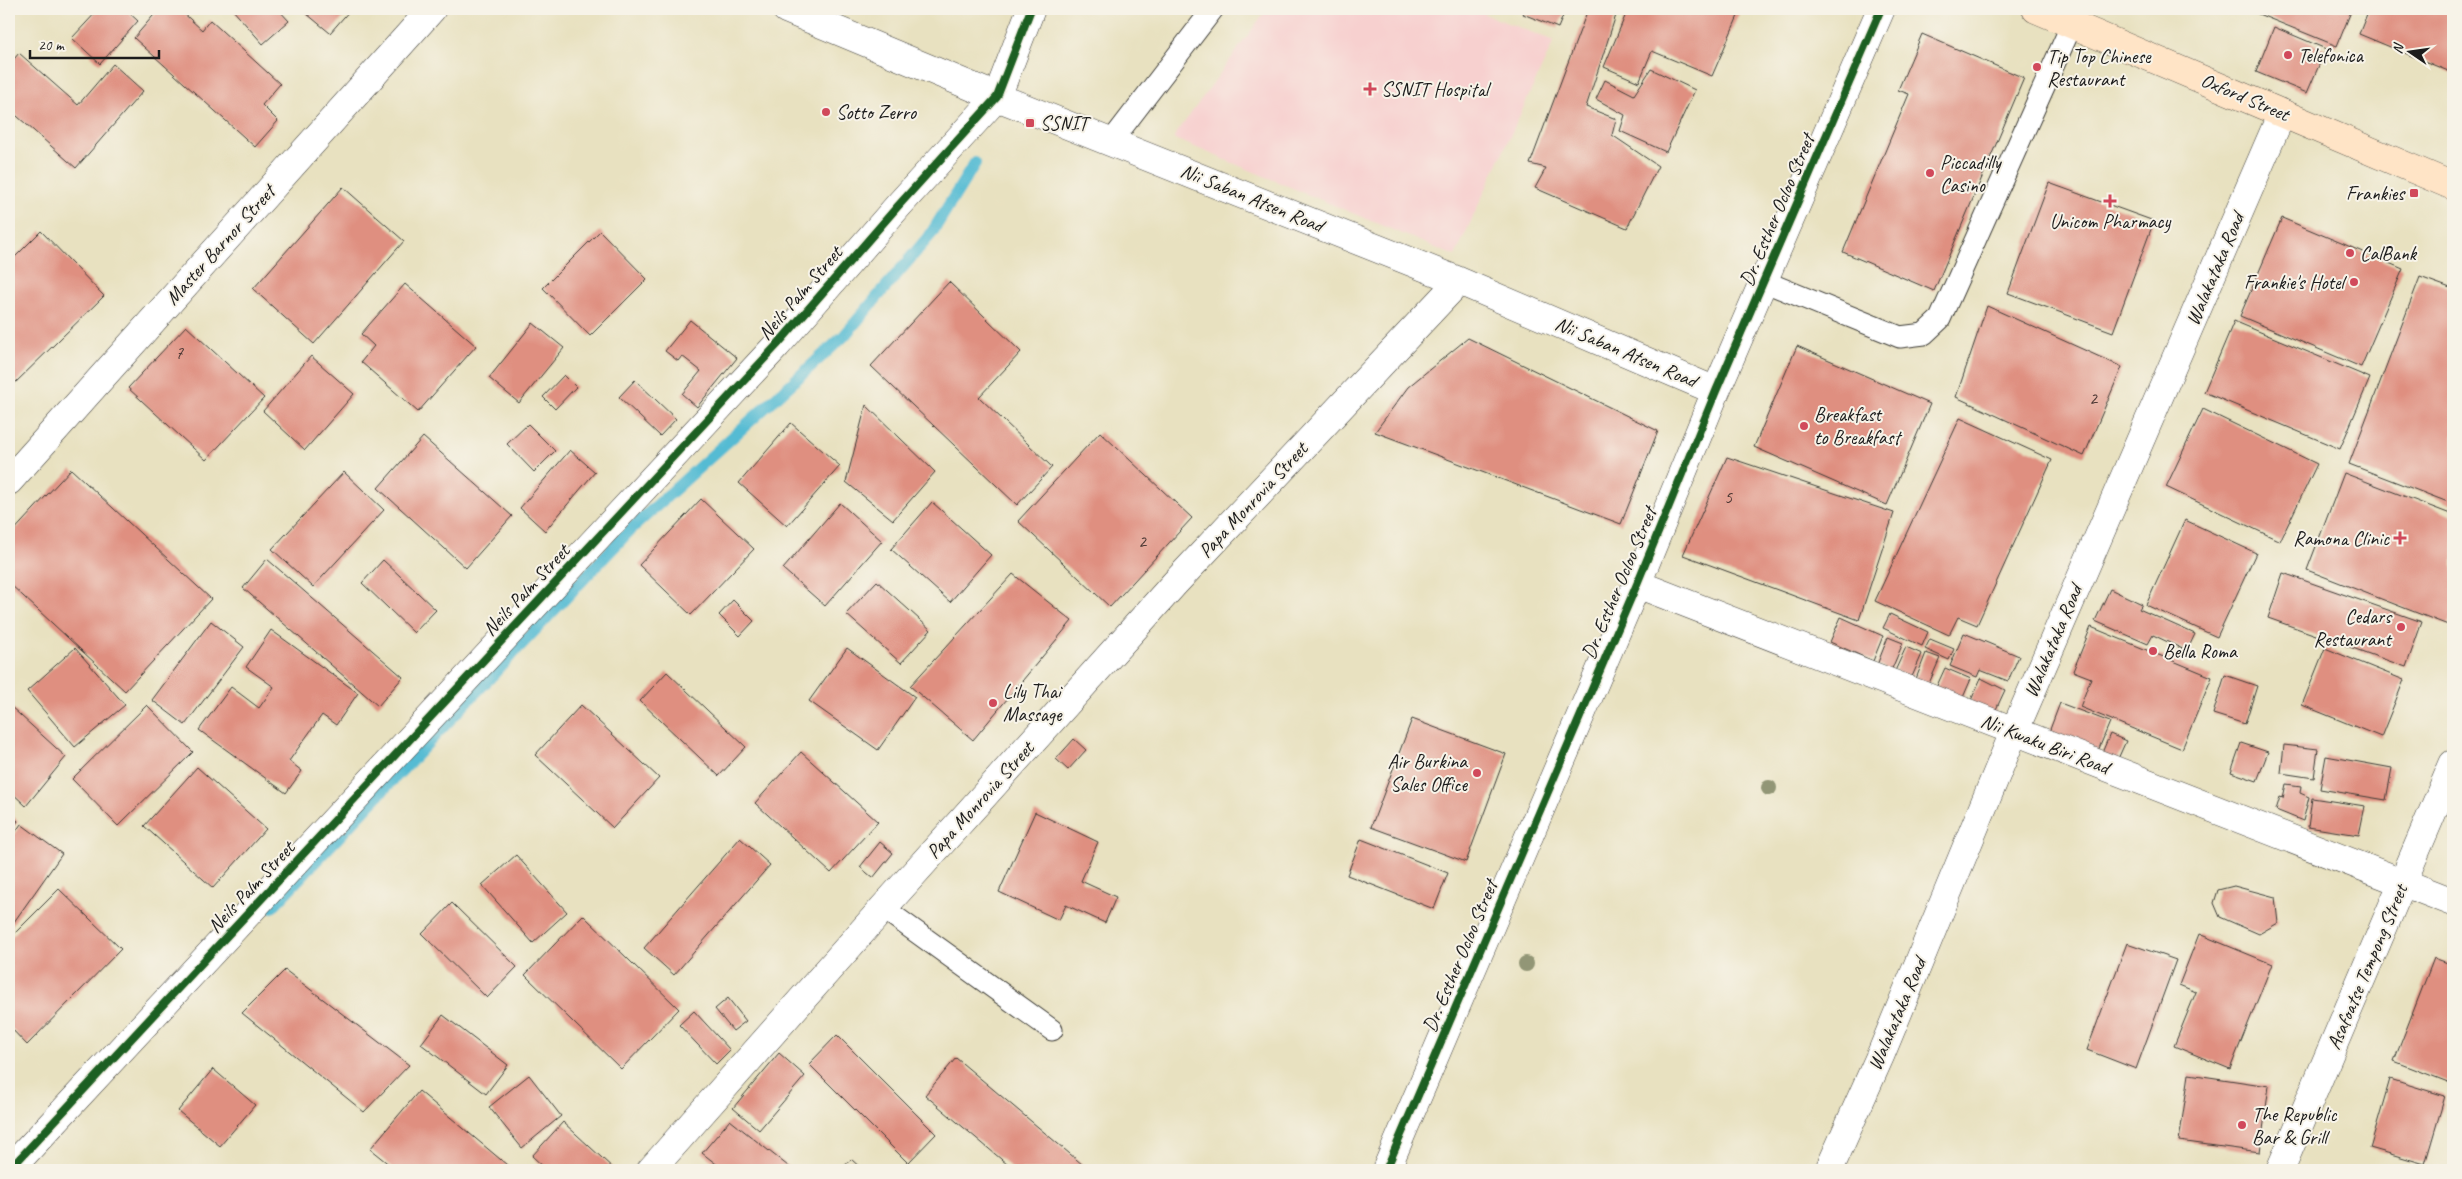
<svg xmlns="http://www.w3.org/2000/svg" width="2462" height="1179" viewBox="0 0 2462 1179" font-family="Caveat,sans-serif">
  <rect width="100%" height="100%" fill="#f7f3e8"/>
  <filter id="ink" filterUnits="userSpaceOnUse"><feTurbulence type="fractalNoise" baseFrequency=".02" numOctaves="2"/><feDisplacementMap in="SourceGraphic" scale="10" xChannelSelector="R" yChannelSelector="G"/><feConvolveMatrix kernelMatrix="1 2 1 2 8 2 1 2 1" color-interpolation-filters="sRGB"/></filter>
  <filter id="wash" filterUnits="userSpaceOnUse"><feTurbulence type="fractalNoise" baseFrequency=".0096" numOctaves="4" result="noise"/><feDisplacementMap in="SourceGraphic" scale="20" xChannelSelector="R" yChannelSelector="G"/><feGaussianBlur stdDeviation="1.12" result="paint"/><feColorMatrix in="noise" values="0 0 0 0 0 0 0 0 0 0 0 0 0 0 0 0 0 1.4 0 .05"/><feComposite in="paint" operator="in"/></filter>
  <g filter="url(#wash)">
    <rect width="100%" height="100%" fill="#e8e1c0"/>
    <path fill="#f7d0cf" d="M1267,9H1486L1484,14L1554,41L1455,256L1173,138Z"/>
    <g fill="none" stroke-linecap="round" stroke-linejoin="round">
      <path stroke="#55bbd3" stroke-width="12" d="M272,907L631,529L844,336L931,234L975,163"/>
    </g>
    <g id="blocks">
      <path fill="#df8f80" d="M99,9H125L138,21L100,64L72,38Z
        M159,9H179L202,30L210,20L280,84L262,105L278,121L255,147L134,38Z
        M232,9H278L289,21L263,44Z
        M301,9H351L330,33Z
        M1526,9H1566L1558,28L1523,14Z
        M1588,9H1618L1586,107L1616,119L1612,135L1658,166L1627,228L1535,188L1546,168L1530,164Z
        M1628,9H1741L1712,76L1652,51L1639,82L1604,67Z
        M2246,9H2352L2337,46Z
        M2369,9H2453V73L2359,34Z
        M2274,27L2326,49L2307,93L2256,72Z
        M1922,34L2024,78L1934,291L1843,252L1909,94L1898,90Z
        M19,53L78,105L113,64L143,91L76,168L9,109V65Z
        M1651,69L1695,90L1666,152L1620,131L1625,115L1596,99L1605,80L1634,95Z
        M2049,183L2154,221L2113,332L2008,293Z
        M343,187L404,241L314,344L253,289Z
        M2282,218L2403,269L2361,367L2240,316Z
        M41,231L104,296L12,386L9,383V263Z
        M600,231L647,279L590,336L543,288Z
        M2420,277L2453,289V504L2349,464Z
        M949,282L1021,352L979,397L1052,467L1017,505L871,366Z
        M405,284L476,346L418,412L361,362L374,346L361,334Z
        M1987,306L2122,367L2084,456L1956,397Z
        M690,320L737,358L697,407L682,394L701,371L682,356L678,361L665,351Z
        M2234,321L2370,378L2340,449L2204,392Z
        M533,323L564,348L519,403L489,378Z
        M186,326L264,398L206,460L128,388Z
        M1468,338L1658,431L1621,524L1375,432L1408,387Z
        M1797,346L1930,404L1887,505L1754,447Z
        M311,356L354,394L305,450L263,411Z
        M564,375L576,387L555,409L543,397Z
        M635,380L676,419L660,436L619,397Z
        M866,405L935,472L893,520L846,482Z
        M2203,409L2317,464L2280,541L2166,487Z
        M1960,418L2052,460L1977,625L1958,617L1949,635L1875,601Z
        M791,423L840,466L787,526L739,483Z
        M528,424L555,451L534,472L507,444Z
        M1100,432L1192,518L1110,607L1018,521Z
        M423,437L512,516L466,568L378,488Z
        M570,450L595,472L545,531L520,508Z
        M1727,457L1894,513L1859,620L1683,555Z
        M71,469L211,599L125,691L9,583V536Z
        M344,472L384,510L313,587L272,549Z
        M2344,473L2453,515V611L2448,625L2307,570Z
        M701,499L754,549L691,615L639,565Z
        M932,502L991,555L950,602L891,549Z
        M840,503L882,541L825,606L783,569Z
        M2185,520L2256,553L2217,637L2146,605Z
        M267,559L403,677L378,706L243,588Z
        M383,560L436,610L414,633L362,583Z
        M2283,573L2422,622L2406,667L2268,618Z
        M1013,574L1072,621L973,740L910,686Z
        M877,581L931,630L901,663L846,614Z
        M2110,589L2142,604L2139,609L2195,634L2187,651L2153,635L2148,644L2095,621Z
        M733,600L754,621L740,636L719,615Z
        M1890,614L1928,632L1922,646L1883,628Z
        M1841,617L1883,636L1873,661L1830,642Z
        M211,621L244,647L185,725L152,700Z
        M2091,627L2212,677L2182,749L2080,707L2091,678L2073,671Z
        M271,630L358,693L336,725L322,715L289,761L302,771L286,793L199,730L231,687L259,708L274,687L246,667Z
        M1964,633L2019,656L2008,681L1980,670L1977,677L1950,666Z
        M1888,637L1903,643L1891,671L1877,665Z
        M1930,639L1954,649L1949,660L1925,649Z
        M1906,647L1922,654L1911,679L1895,671Z
        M75,648L125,705L75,747L27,691Z
        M847,648L915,697L878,750L809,701Z
        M2325,648L2404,680L2381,737L2302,705Z
        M1926,653L1940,658L1927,688L1914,684Z
        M1945,668L1971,679L1961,702L1935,690Z
        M667,672L746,747L719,776L640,701Z
        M2225,675L2257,686L2245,724L2213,714Z
        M1981,678L2005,690L1992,718L1968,707Z
        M2060,703L2110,722L2098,751L2049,732Z
        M9,705L66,757L26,806L9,790Z
        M147,705L193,752L118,826L72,779Z
        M581,705L659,778L613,828L535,755Z
        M1412,719L1506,754L1466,862L1371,827Z
        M2110,734L2126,741L2117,761L2101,755Z
        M1074,739L1086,750L1068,770L1056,759Z
        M2241,743L2268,752L2257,781L2231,772Z
        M2284,745L2318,749L2314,778L2281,773Z
        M801,752L878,822L831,873L755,803Z
        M2326,756L2392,768L2386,800L2320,789Z
        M197,767L266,829L213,888L144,826Z
        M2286,784L2301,786L2300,793L2309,797L2303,821L2276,810L2280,797L2283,798Z
        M2312,798L2365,806L2359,835L2308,827Z
        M1035,812L1098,842L1081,881L1116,897L1105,923L1066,905L1059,920L999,892Z
        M9,813L18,821L9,833Z
        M21,824L62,854L9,929V841Z
        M740,838L770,865L674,975L644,948Z
        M1361,839L1448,873L1434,909L1347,875Z
        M880,842L893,853L873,878L860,867Z
        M516,855L567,912L533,943L482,885Z
        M2234,886L2275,897L2278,923L2259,934L2220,917L2214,903L2218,890Z
        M59,889L121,949L27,1045L9,1026V939Z
        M452,903L517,967L487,998L422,934Z
        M583,915L679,1009L621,1069L525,975Z
        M2199,934L2272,964L2230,1069L2174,1046L2196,992L2179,985Z
        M2127,943L2176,960L2136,1069L2087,1050Z
        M2434,958L2453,965V1084L2394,1061Z
        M285,970L409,1065L364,1112L242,1013Z
        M728,998L746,1021L733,1031L715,1009Z
        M694,1011L730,1050L716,1064L679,1025Z
        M443,1015L508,1065L486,1094L421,1044Z
        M837,1035L936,1134L908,1163L809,1064Z
        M779,1053L805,1076L759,1130L733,1108Z
        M956,1058L1089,1170H1014L925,1095Z
        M213,1069L255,1105L220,1146L178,1111Z
        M2189,1074L2269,1086L2260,1152L2179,1141Z
        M529,1075L561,1116L522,1148L489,1107Z
        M2390,1079L2445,1096L2425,1164L2370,1148Z
        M419,1091L513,1170H396L370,1149Z
        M730,1120L793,1170H724L702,1153Z
        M563,1122L615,1170H547L532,1156Z
        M851,1159L863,1170H841Z"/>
    </g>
  </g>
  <g filter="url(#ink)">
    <use href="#blocks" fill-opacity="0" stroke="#3b3a35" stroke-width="1"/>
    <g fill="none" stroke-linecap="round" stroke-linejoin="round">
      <g stroke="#3b3a35" stroke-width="23">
        <path id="service" d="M1111,142L1213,9
          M1763,281L1900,337L1924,334L1940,319L2072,24
          M883,908L1052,1030"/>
      </g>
      <g stroke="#3b3a35" stroke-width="29">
        <path id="minor" d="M786,9L997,97L1459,281L1716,391
          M9,481L432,9
          M1637,584L2453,902
          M9,1170L777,345L898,206L997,97L1031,9
          M651,1170L883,908L1175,583L1459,281
          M1386,1170L1637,584L1716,391L1881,9
          M1829,1170L1881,1054L2014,732L2282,113
          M2280,1170L2453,764"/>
      </g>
      <g stroke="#3b3a35" stroke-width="29">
        <path id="secondary" d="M2036,9L2453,186"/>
      </g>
      <use href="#service" stroke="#fff" stroke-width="21"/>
      <use href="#minor" stroke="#fff" stroke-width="28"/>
      <use href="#secondary" stroke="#ffe4c6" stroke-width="28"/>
      <g stroke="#f7f3e8" stroke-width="11">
        <path id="cycleway" d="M9,1170L777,345L898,206L997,97L1031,9
          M1386,1170L1637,584L1716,391L1881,9"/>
      </g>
      <use href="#cycleway" stroke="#1b5e20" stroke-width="8"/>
    </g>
    <g fill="#929676">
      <circle cx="1769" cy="788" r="8"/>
      <circle cx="1526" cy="964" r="8"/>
    </g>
  </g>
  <g fill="#d1495b" stroke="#f7f3e8" stroke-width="2">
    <circle cx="2288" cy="55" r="5"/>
    <circle cx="2037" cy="67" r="5"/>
    <path d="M1367.5 81.5h5v5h5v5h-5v5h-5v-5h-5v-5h5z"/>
    <circle cx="826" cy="112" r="5"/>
    <rect x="1025" y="118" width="10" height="10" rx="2.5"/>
    <circle cx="1930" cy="173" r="5"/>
    <rect x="2409" y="188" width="10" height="10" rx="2.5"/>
    <path d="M2107.5 193.5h5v5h5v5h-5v5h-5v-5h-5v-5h5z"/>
    <circle cx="2350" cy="253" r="5"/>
    <circle cx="2354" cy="282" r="5"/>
    <circle cx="1804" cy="426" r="5"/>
    <path d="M2397.5 530.5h5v5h5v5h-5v5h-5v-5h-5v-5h5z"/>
    <circle cx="2401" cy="627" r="5"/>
    <circle cx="2153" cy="651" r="5"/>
    <circle cx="993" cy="703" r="5"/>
    <circle cx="1477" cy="773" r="5"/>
    <circle cx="2242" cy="1125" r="5"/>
  </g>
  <g text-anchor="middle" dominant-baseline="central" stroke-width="4" stroke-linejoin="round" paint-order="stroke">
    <g font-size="18" fill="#4d3935">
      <text x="179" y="353">7</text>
      <text x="2093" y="398">2</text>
      <text x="1728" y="497">5</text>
      <text x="1142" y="541">2</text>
    </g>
    <g font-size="20" fill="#1c1c1c" stroke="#f7f3e8" text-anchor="start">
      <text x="2298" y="55">Telefonica</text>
      <text x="2047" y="56">Tip Top Chinese<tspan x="2047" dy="23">Restaurant</tspan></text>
      <text x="1381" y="89">SSNIT Hospital</text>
      <text x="836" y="112">Sotto Zerro</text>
      <text x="1040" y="123">SSNIT</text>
      <text x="1940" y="162">Piccadilly<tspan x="1940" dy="23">Casino</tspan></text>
      <text x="2404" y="193" text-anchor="end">Frankies</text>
      <text x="2110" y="221" text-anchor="middle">Unicom Pharmacy</text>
      <text x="2360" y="253">CalBank</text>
      <text x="2344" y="282" text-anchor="end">Frankie's Hotel</text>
      <text x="1814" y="414">Breakfast<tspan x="1814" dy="23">to Breakfast</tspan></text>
      <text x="2389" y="538" text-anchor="end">Ramona Clinic</text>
      <text x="2391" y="616" text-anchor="end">Cedars<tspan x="2391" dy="23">Restaurant</tspan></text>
      <text x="2163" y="651">Bella Roma</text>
      <text x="1003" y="691">Lily Thai<tspan x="1003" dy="23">Massage</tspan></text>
      <text x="1467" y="761" text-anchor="end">Air Burkina<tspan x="1467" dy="23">Sales Office</tspan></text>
      <text x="2252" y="1114">The Republic<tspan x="2252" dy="23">Bar &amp; Grill</tspan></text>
    </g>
    <g font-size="20" fill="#1c1c1c" stroke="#f7f3e8">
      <text transform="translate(2245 97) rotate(23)">Oxford Street</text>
      <text transform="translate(1252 198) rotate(22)">Nii Saban Atsen Road</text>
      <text transform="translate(1777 210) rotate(-67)">Dr. Esther Ocloo Street</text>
      <text transform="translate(220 245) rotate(-48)">Master Barnor Street</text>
      <text transform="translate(2215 269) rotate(-67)">Walakataka Road</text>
      <text transform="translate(800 293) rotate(-49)">Neils Palm Street</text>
      <text transform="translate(1626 352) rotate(23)">Nii Saban Atsen Road</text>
      <text transform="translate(1253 500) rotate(-47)">Papa Monrovia Street</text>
      <text transform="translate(1619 583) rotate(-67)">Dr. Esther Ocloo Street</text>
      <text transform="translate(526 590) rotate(-47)">Neils Palm Street</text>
      <text transform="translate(2053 641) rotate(-67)">Walakataka Road</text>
      <text transform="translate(2045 744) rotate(21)">Nii Kwaku Biri Road</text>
      <text transform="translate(980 800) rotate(-48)">Papa Monrovia Street</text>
      <text transform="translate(251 887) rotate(-47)">Neils Palm Street</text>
      <text transform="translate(1460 956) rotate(-67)">Dr. Esther Ocloo Street</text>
      <text transform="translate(2367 967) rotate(-67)">Asafoatse Tempong Street</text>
      <text transform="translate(1897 1014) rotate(-67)">Walakataka Road</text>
    </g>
  </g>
  <rect width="2462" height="1179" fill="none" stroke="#f7f3e8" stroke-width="30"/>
  <g transform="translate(2410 52) rotate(283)" stroke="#f7f3e8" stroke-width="4" paint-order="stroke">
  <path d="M0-4L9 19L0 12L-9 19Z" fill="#1c1c1c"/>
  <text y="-8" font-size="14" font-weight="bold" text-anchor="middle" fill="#1c1c1c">N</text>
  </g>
  <path d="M30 50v8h129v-8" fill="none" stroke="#1c1c1c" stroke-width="2.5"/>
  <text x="38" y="50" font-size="15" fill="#1c1c1c" stroke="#f7f3e8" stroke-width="4" paint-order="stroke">20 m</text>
</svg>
